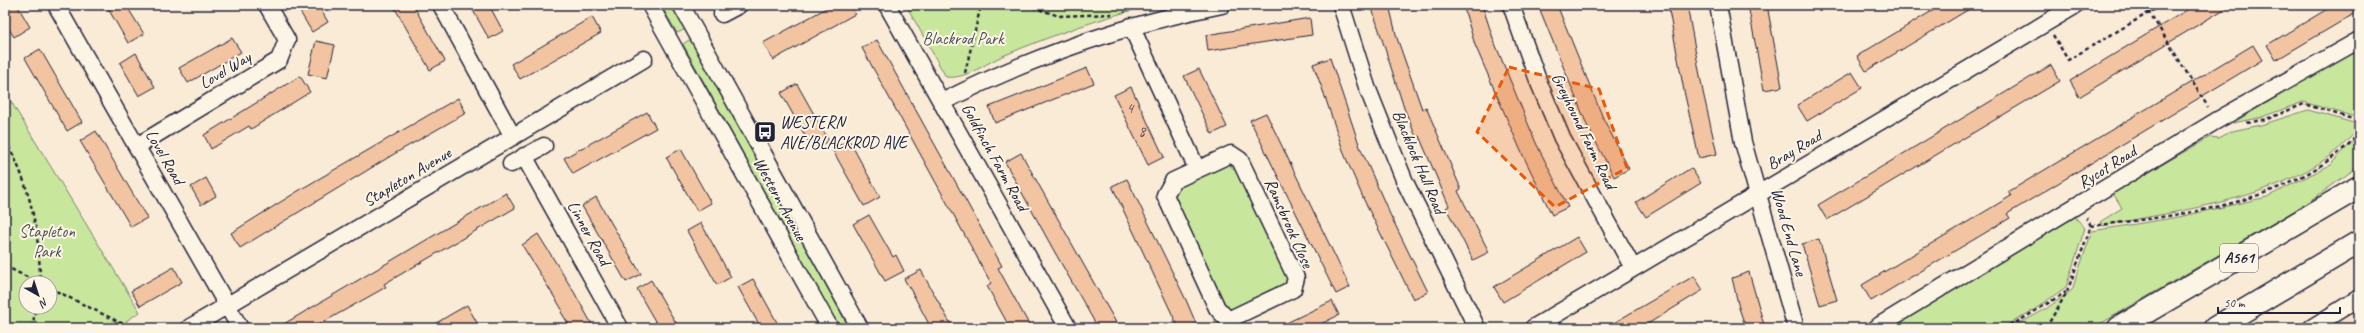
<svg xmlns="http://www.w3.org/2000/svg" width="2364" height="333" viewBox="0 0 2364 333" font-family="Caveat,sans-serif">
  <rect width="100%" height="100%" fill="#faebd7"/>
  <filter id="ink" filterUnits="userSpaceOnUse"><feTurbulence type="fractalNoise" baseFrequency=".025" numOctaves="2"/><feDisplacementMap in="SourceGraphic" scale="8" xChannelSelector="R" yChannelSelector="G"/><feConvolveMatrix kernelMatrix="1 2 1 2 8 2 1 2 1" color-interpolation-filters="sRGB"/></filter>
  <g filter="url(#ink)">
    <path fill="#f8dfc7" d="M2359,290V328H2295L2307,320Z"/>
    <path fill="#c9e69d" stroke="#76846c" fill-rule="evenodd" d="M661,5H673L686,29L677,33Z
      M906,5H1153C1103,17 1053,35 1005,55C987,62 966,80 946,77Z
      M692,38L849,328H839L683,44Z
      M2359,47V118L2303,102L2259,118L2233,123Z
      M5,92L140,312L126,321L128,325L122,328H5ZM26,283H50V307H26Z
      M2308,110L2357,124V130C2300,199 2186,208 2103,226L2100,222L2122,208L2113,193L2210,137L2219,138L2232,131L2261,125Z
      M2359,135V166L2306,204L2093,328H2011L2046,309L2072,290L2092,231L2179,217L2267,197L2330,165Z
      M1228,164L1237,172L1288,274L1286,285L1237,310L1227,308L1175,203V193L1181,184Z
      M2075,217L2085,228L2066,287L2034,310L2001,328H1886Z"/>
    <path fill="#f2c4a1" stroke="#22223b" d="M5,5H17L30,27L14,37L5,23Z
      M106,5H126L144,34L128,43Z
      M296,5H318L328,22L312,32Z
      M393,5H413L445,61L430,70Z
      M470,5H489L503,31L489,39Z
      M832,5H850L855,14L773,60L763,43Z
      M1371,5H1389L1397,38L1422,109L1426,107L1461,189L1458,191L1489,252L1473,260L1446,208L1449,206L1419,136L1416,137L1404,108Z
      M1463,5H1482L1494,41L1536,143L1568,207L1552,215L1520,149L1475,45Z
      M1538,5H1557L1603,118L1629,169L1614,177L1587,125Z
      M1668,5H1687L1703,92L1717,154L1699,158L1684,91Z
      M1748,5H1767L1782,87L1764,90Z
      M1942,5H1976L1866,71L1857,56Z
      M2195,5H2231L2079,97L2070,81Z
      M2334,5H2359V11L2276,60L2267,45Z
      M592,17L601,33L520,79L511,64Z
      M1310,18L1312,35L1208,51L1206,35Z
      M232,38L241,52L188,83L179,68Z
      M877,40L1002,266L998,268L1031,328H1010L987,286L991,283L862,48Z
      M316,41L335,45L327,78L308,74Z
      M2253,45L2262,60L2007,214L2010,218L1871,301L1862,285L2011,196L2008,192Z
      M40,49L82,122L67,131L25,58Z
      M136,53L155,87L139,96L120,63Z
      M1330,58L1360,147L1387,208L1428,292L1413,299L1364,200L1345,156L1323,91L1313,64Z
      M2051,65L2060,81L1827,220L1818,205Z
      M1087,68L1094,83L995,123L989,107Z
      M1199,69L1227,127L1212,134L1184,76Z
      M1852,72L1862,88L1807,121L1797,105Z
      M300,76L310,92L251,129L249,126L211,149L204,135Z
      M797,84L829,141L813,150L781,93Z
      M1131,87L1164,157L1148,165L1114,95Z
      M458,98L466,113L394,154L240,248L231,233L303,188Z
      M647,112L656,128L573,174L564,158Z
      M1266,113L1350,287L1336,294L1250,120Z
      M96,131L147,218L131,227L80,141Z
      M849,140L880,197L864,206L832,149Z
      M681,149L711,203L697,211L666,157Z
      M1021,153L1104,301L1119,328H1098L1053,249L1005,162Z
      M1691,168L1701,183L1646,217L1636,202Z
      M206,178L216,196L201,205L191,187Z
      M1127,179L1186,300L1198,328H1179L1173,316L1112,186Z
      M506,193L515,208L384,284L386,287L313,328H277Z
      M596,197L641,274L626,282L582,206Z
      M869,215L893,257L896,255L904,271L885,281L853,224Z
      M701,223L731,277L717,285L687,231Z
      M538,234L574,292L594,328H571L561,312L563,311L522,245Z
      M1577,237L1586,252L1503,302L1494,287Z
      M1819,239L1837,300L1820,305L1802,244Z
      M174,267L182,282L140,306L131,291Z
      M921,270L929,285L953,328H931L913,294L904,279Z
      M1749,272L1762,318L1765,328H1746L1739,308L1732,278Z
      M1694,276L1703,290L1641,328H1605Z
      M753,279L768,306L780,328H761L753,314L738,287Z
      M651,280L666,306L679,328H659L644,302L637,289Z
      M1332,301L1339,315L1313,328H1276Z
      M467,305L480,328H428L448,316Z"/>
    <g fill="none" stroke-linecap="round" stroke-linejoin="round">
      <g stroke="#22223b" stroke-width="19">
        <path id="minor" d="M56,5L240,328
          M441,5L513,137
          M650,5L830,328
          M681,5L860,328
          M887,5L1068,328
          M1341,5L1367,87L1405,182L1477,328
          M1511,5L1539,83L1562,138L1633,268
          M1718,5L1743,142L1796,328
          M722,14L739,5
          M1131,26L1197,169
          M942,102C1033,56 1122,25 1222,5
          M137,146L279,60L287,40L267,5
          M1231,154L1240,160L1296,278L1293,289L1228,320L1217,308L1165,195L1173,181Z
          M524,156L620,328
          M511,164L544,146
          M189,328L644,59
          M1533,328L2076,5
          M1875,328L2216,121L2359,40
          M2311,328L2359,298"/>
      </g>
      <g stroke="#22223b" stroke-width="25">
        <path id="highway" d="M2119,328L2359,187
          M2215,328L2359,242"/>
      </g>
      <path stroke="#22223b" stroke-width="2.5" stroke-dasharray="4 3" stroke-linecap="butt" d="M1026,5L1059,16L1115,14
        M1122,5L1125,13
        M2145,5L2208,107
        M2053,35L2068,60L2162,5
        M965,73L981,5
        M2247,123L2267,119L2304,104L2359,121
        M5,140C30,182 40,235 40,283
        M2091,226C2174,216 2269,207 2337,154C2346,146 2355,141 2359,130
        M5,266L39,283
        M50,288L131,328
        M32,328L36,307
        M2003,328L2019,321L2066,292
        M2046,328L2067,292L2091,226L2087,218
        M2290,328L2295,325"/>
      <use href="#minor" stroke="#fcf5e5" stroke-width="16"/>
      <use href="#highway" stroke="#fcf5e5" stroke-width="22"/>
    </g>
  </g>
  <path fill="#e8590c" fill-opacity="0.2" stroke="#e8590c" stroke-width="3" stroke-dasharray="8 5" stroke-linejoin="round" d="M1509,67L1599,89L1627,168L1555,207L1477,132Z"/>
  <defs>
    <g id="bus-square" transform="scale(1.15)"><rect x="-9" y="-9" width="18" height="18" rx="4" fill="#22223b" stroke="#fcf5e5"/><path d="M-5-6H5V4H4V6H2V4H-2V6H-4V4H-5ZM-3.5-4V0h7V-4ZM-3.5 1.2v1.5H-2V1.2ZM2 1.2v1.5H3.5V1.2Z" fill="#fff"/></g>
  </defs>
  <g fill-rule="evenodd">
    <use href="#bus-square" x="765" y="132"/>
  </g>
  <g text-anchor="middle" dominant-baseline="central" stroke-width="4" stroke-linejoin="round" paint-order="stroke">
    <g font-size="15" fill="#564a54">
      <text x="1130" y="108">4</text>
      <text x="1142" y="131">8</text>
    </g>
    <rect fill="#fcf5e5" stroke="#63616e" stroke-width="1" x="2220" y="244" width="38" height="28" rx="3"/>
    <g font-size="16" font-weight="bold" fill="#22223b">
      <text x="2239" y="258">A561</text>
    </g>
    <g font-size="17" fill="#4c5354" stroke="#fcf5e5">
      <text x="963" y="38">Blackrod Park</text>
      <text x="47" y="231">Stapleton<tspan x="47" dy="20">Park</tspan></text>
    </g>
    <g font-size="17" fill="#22223b" stroke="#fcf5e5">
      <text transform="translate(225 70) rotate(-31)">Lovel Way</text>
      <text transform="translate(1584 131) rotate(64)">Greyhound Farm Road</text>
      <text transform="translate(1794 150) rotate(-31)">Bray Road</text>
      <text transform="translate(165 157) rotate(60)">Lovel Road</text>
      <text transform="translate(995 157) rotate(61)">Goldfinch Farm Road</text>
      <text transform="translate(1419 162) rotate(67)">Blacklock Hall Road</text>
      <text transform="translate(2107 167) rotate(-32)">Rycot Road</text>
      <text transform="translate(407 177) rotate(-31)">Stapleton Avenue</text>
      <text transform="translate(780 199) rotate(61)">Western Avenue</text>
      <text transform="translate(1289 223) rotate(66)">Ramsbrook Close</text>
      <text transform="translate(1789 232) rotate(74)">Wood End Lane</text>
      <text transform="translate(589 233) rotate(61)">Linner Road</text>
    </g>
    <g font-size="17" fill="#22223b" stroke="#fcf5e5" text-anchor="start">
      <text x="780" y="122">WESTERN<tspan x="780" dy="20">AVE/BLACKROD AVE</tspan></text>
    </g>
  </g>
  <rect width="2364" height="333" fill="none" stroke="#fcf5e5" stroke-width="20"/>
  <rect x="10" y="10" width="2344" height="313" fill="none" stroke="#22223b" stroke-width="1.5" filter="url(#ink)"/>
  <g transform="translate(38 295) rotate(141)"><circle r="19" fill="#fcf5e5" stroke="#a5a1a1"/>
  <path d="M0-3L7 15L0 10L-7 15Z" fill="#22223b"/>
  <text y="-6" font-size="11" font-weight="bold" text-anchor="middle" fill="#22223b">N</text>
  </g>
  <path d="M2218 307v6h122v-6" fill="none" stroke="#22223b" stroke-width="2"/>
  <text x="2224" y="307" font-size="12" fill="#22223b" stroke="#fcf5e5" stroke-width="3" paint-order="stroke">50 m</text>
</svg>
